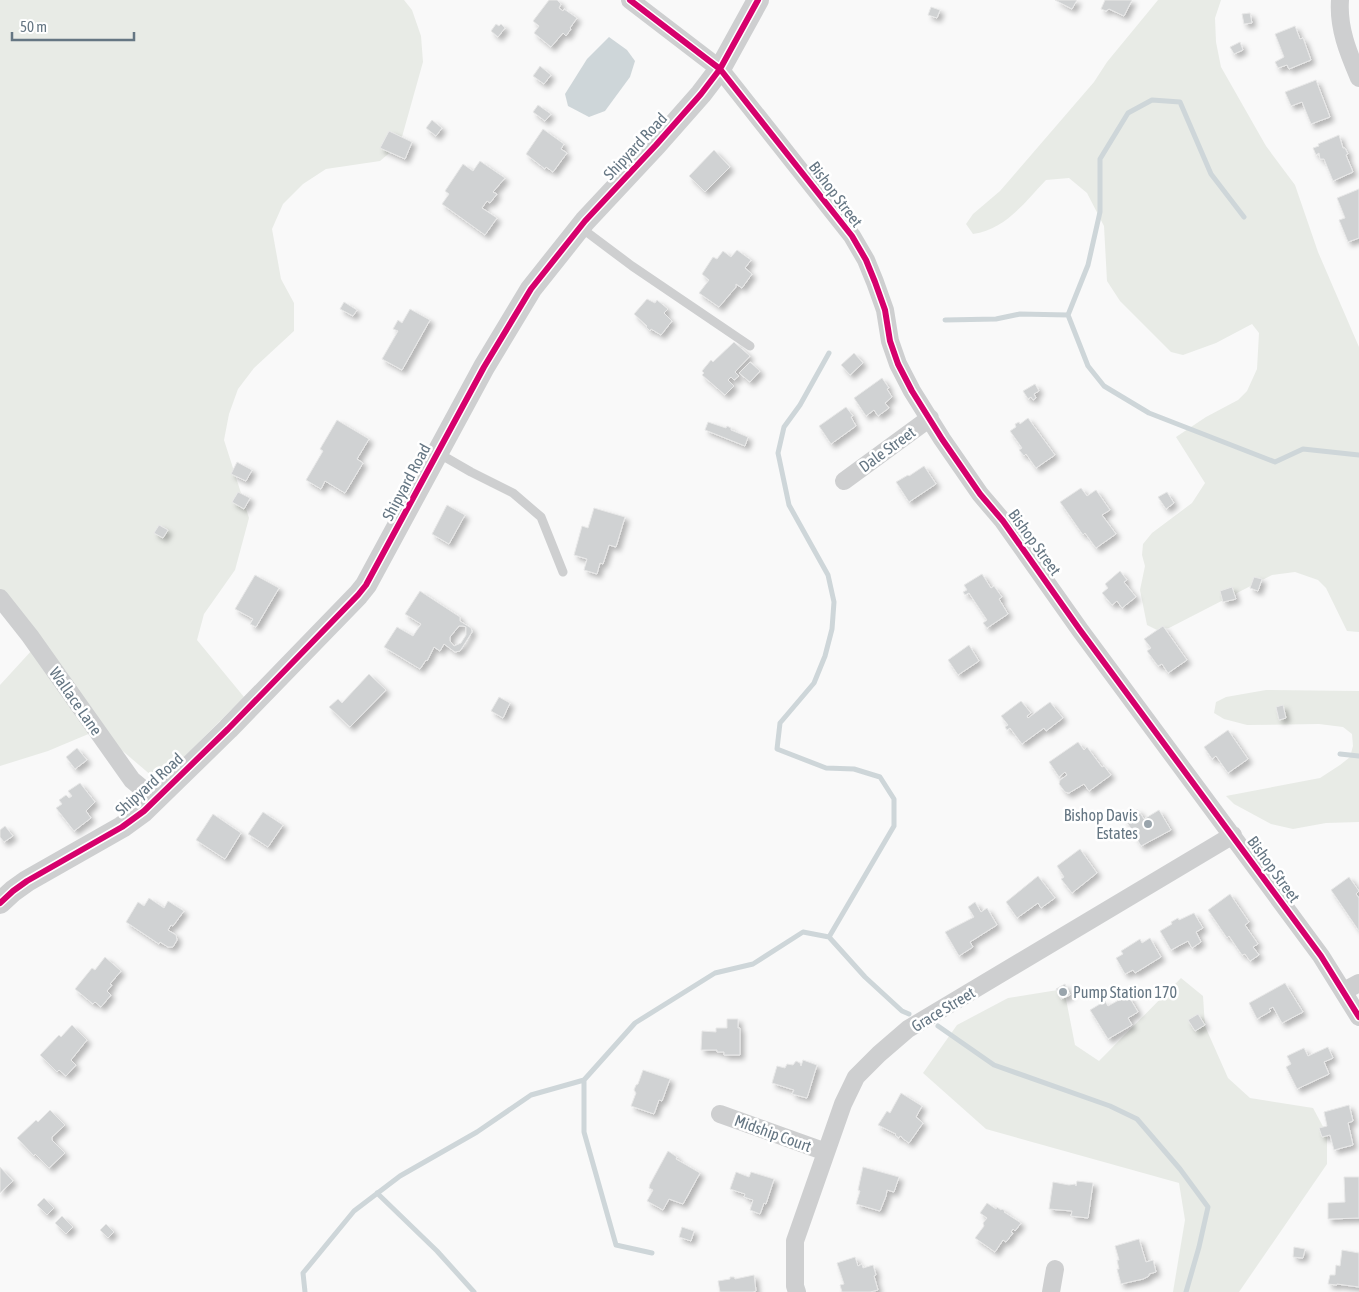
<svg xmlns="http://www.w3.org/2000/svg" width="1359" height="1292" viewBox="0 0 1359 1292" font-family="'Asap Condensed',sans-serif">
  <defs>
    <filter id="shadow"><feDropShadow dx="4" dy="4" stdDeviation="2.5" flood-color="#0004"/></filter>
  </defs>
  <rect width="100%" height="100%" fill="#f9f9f9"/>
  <path fill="#e8ebe6" d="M0,0H404L412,10L421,36L423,62L400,144L380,161L326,169L303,184L283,204L272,229L281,279L294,303V331L254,368L238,389L229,414L224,440L249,518L235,570L204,614L197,640L244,697L159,782L98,730L48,751L0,766V685L33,649L0,611Z
    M1158,0H1221L1215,18L1216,42L1221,67L1266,146L1295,185L1318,252L1359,347V632L1347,631L1326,588L1318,580L1295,572L1272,575L1169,628L1157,630L1147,625L1140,590L1145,566L1142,555L1143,544L1152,533L1192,503L1205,483L1176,437L1206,417L1238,400L1247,391L1257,369L1259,333L1252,324L1216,343L1183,355L1171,352L1120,301L1107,281L1104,226L1087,193L1069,178L1046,180C1024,203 1006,229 973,234L966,224L973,214L1000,191L1094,82L1107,62Z
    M1266,690L1359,691V822L1326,823L1293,829L1271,824L1234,804L1226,796L1320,778L1340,765L1350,757L1353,746L1352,734L1343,727L1319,724L1247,725L1224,719L1214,713L1216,702L1226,697Z
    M1181,978L1203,996L1205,1026L1228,1078L1250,1098L1313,1108L1327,1134V1164L1239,1292H1173L1185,1220L1179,1183L986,1129L923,1073L957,1025L1008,998L1064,989L1075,1045L1099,1061Z"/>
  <path fill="#ced6d9" d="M609,37L627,50L635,61L630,77L605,111L589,117L568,106L565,94L587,59Z"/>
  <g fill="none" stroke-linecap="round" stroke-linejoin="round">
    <path stroke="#ced6d9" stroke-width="5" d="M1244,217L1211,174L1180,102L1152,100L1128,113L1100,159V212L1088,265L1068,315L1088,366L1104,386L1149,413L1275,462L1303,449L1359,455
      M945,320L996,319L1020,314L1068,315
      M1340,754L1359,756
      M829,937L894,826V799L880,777L854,769L826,768L777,749L780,723L814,683L825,656L832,629L834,602L828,575L789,505L778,453L784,427L800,405L829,353
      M938,1026L994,1065L1110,1106L1137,1119L1180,1169L1208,1207L1199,1247L1186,1292
      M584,1080V1132L616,1245L652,1253
      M377,1193L437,1251L474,1292
      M305,1292L303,1273L354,1211L400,1176L477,1132L531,1095L584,1080L635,1023L715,973L753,964L803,932L829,937L865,977L902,1011L909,1014"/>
  </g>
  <path fill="#d0d2d3" stroke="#e8e8e8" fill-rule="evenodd" filter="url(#shadow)" d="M549,0H557L561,4L559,8L563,11L564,9L577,18L570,28L571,29L566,36L563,33L551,47L534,33L539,26L533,21Z
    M1055,0H1077L1072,9Z
    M1105,0H1132L1124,16L1109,9L1106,11L1101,9Z
    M931,7L940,10L937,18L928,15Z
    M1250,13L1252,23L1244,24L1242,14Z
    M496,24L499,26L501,24L505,28L498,37L491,31Z
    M1295,26L1300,39L1303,38L1311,60L1289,69L1287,65L1278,68L1275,62L1284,57L1275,34Z
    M1240,42L1243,50L1234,54L1230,47Z
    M540,66L551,75L544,84L533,76Z
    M1316,80L1330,117L1311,124L1302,102L1291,106L1285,92Z
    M538,105L551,114L545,121L533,112Z
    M432,120L442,128L436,136L426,128Z
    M543,129L564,144L561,149L567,153L553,172L546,167L545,169L526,154Z
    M389,131L412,142L405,159L380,148Z
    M1339,135L1343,148H1345L1348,154L1346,155L1353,172L1333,181L1324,159H1320L1319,153L1316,155L1313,148L1319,146L1318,144Z
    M714,150L730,167L705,192L689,176Z
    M480,161L505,178L493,192L497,194L490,203L487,201L482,208L497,218L485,235L442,204L449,194L445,191L463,164L473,171Z
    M1359,189V238L1348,242L1339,220L1345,218L1337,198Z
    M737,250L751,260L745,268L752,274L742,288L736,284V287L719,307L699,293L709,280L702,274L713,257L717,259L723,251L731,257Z
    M647,299L655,303L657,300L668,309L664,313L672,321L661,335L651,329L650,331L646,327L647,326L634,314Z
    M344,302L357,310L353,316L340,309Z
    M410,309L430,320L402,370L382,359L398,331L393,329L398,320L402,323Z
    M734,342L750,356L735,372L739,376L734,380L731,377L728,380L734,386L725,395L702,375L704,373L702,371L711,360L713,362Z
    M854,353L863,363L850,375L841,365Z
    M750,362L760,371L750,382L739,373Z
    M882,378L889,388L887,389L892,397L885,403L889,408L878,416L874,410L866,416L854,398Z
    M1035,384L1039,391L1034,394L1036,398L1033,400L1031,397L1028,399L1023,391Z
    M846,407L853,416L851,417L856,426L831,444L819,426Z
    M1028,418L1055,455L1036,468L1026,454L1024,456L1019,450L1022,448L1010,431L1016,427L1015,424L1019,422L1020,424Z
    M337,420L369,439L357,459L363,463L345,493L325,481L321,489L306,480L323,451L320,449Z
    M708,422L726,428L727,426L731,428V430L748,437L745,446L705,430Z
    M237,462L252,470L246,481L231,474Z
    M924,466L936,484L909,502L896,482L908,475L909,476Z
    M1081,488L1087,496L1096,490L1110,510L1102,515L1116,534L1096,548L1085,533L1083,535L1060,502Z
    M238,492L250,498L244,509L232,502Z
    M1167,492L1174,503L1166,509L1158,497Z
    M447,505L465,515L449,544L432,534Z
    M594,508L625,517L616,547L609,545L603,564L600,563L597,574L584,570L587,559L574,555L582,526L588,528Z
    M159,525L168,530L163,538L154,533Z
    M1120,571L1127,580L1124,582L1136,597L1122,608L1117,601L1112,605L1102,593L1108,588L1105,584Z
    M982,574L991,588L994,586L1002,597L999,599L1008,614L987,628L983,623L987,620L969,593L965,595L963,592L967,590L964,585Z
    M255,575L279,588L256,627L250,624L253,619L235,609Z
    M1254,577L1262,579L1258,591L1250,588Z
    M1232,587L1236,599L1223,602L1220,591Z
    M420,591L460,617V621L471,628L472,632L460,651L455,652L444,644L440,651L434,647L427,661L426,660L420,669L384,647L397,627L413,636L421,624L405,614ZM459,626H463L466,627V635L461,643L454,646L450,641V637Z
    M1163,626L1187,660L1168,673L1162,664L1158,666L1147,651L1151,648L1144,639Z
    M969,645L979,661L958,675L948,660Z
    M369,674L386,690L350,727L329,707L338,699L342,703Z
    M499,697L510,703L503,718L491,711Z
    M1021,701L1031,713L1027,716L1028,718L1050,702L1063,718L1046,731L1044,728L1022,744L1010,728L1007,730L1005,727L1008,725L1001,716Z
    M1283,705L1286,718L1279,720L1276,707Z
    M1228,730L1248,759L1228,773L1216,756L1212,759L1204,747Z
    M1078,742L1084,750L1087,747L1102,767L1104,766L1111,775L1089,791L1084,784L1069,793L1065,792L1059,784L1060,780L1067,775L1065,772L1059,777L1049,762Z
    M77,748L87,760L75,769L66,757Z
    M80,783L95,802L86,811L91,818L74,831L56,808L62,804L59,800L66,795L69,798L72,796L68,791Z
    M1136,810H1138L1144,819L1159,810L1171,830L1141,846L1124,817Z
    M263,812L283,825L268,847L248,834Z
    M213,814L241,833L225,859L196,840Z
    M5,826L13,836L4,842L0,837V830Z
    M1080,849L1097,873L1072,893L1061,879L1064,877L1057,866Z
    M1038,876L1055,898L1041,908L1038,903L1017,918L1006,902Z
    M1349,877L1359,891L1356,894L1359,898V931L1331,890Z
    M1230,894L1249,922L1245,925L1258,944L1253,947L1259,955L1250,961L1245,954L1242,955L1229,936L1227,938L1208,910Z
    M149,898L164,908L168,901L184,911L173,926L171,925L168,930L176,935L177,940L173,947H168L160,942L159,944L126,922L138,902L144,906Z
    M975,902L981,912L987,908L997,925L970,942L973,947L959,956L945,932L974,917L968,907Z
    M1194,913L1203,928L1196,932L1201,942L1192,948L1188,941L1171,950L1160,931L1172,924L1171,922L1178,918L1179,920Z
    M1150,938L1161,957L1135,973L1133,970L1125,974L1116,958L1123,954L1121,951L1140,939L1142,943Z
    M105,957L121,971L110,984L112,985L107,991L111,995L101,1007L95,1002L93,1004L75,989L92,968L95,970Z
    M1285,983L1303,1012L1282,1023L1273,1007L1269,1009L1271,1011L1257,1019L1249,1003Z
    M1065,984L1070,995L1061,999L1056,989Z
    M1128,995L1138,1012L1128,1018L1132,1025L1108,1039L1090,1010L1105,1001L1108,1006Z
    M1198,1014L1205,1025L1195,1031L1188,1020Z
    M727,1019H738V1028H740V1055H724V1052H717V1050H701L702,1031L716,1032V1028H727Z
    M72,1025L87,1040L71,1060L76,1065L66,1076L59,1070L57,1072L40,1055L59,1035L61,1037Z
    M1328,1047L1333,1058L1324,1062L1329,1074L1297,1089L1286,1067L1291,1064L1287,1056L1304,1048L1308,1056Z
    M803,1060L817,1065L807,1098L792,1094L794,1090L772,1083L777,1066L785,1068L787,1064L793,1065L796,1061L800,1063L801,1066Z
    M643,1070L670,1079L662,1101L659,1100L654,1114L631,1106L636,1093L634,1090L636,1085L638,1084Z
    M901,1093L922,1106L916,1117L923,1123L909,1143L902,1138V1137L900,1136L899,1138L895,1135L896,1134L878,1125L887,1111L890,1113Z
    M1349,1105L1353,1121L1348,1123L1353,1145L1334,1150L1330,1135L1322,1137L1319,1128L1327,1126L1324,1112Z
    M50,1110L65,1125L52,1137V1140L65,1153L49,1168L35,1154L34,1156L17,1138L36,1120L38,1122Z
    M668,1151L677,1157L676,1159L700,1173L683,1204L669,1199L663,1210L647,1201L653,1190L649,1188L650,1184Z
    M0,1167L13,1181L0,1193Z
    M863,1167L899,1177L894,1192L887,1190L886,1196L880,1211L856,1204L860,1191L858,1190Z
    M736,1172L749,1177L751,1172L774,1179L766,1204L764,1203L760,1214L750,1210L753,1200L744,1197L745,1194L730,1189Z
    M1344,1177H1359V1218L1328,1219V1203L1345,1202Z
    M1077,1181L1093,1183L1088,1218L1071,1216L1072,1211L1049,1209L1053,1182L1069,1185L1075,1184L1076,1186Z
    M44,1198L54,1208L47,1215L37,1205Z
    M987,1203L996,1209L997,1207L1001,1210L1002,1209L1005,1211L1004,1212L1021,1223L1015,1231L1013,1229L1011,1232L1013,1233L1006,1242L1003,1240L995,1252L975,1238L984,1226L983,1223L987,1218L980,1213Z
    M62,1216L73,1227L66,1234L55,1223Z
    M106,1224L114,1232L108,1238L100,1230Z
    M682,1227L694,1231L691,1241L679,1237Z
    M1139,1239L1146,1262L1153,1260L1156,1272L1149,1274V1276L1143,1279L1121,1284L1117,1269H1119L1117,1260H1119L1115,1246Z
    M1294,1247L1305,1249L1303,1258L1293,1257Z
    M1342,1250L1359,1253V1287L1337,1284V1285L1328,1284L1330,1275H1335L1336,1265L1340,1266Z
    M855,1257L858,1266L862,1264L863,1268L873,1265L876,1275L874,1276L878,1290L870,1292H842L840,1285L844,1284L837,1263Z
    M754,1275L756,1291L753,1292H720L718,1281L730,1279V1277H734L735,1279Z"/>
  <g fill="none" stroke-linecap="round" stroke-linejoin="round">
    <path stroke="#cecfd0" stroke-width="9" d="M580,227L632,266L750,346
      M438,453L471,472L513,493L541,517L563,572"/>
    <path stroke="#cecfd0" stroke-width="18" d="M630,0L720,69L852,236L866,260L875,282L885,310L890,341L898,364L912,391L942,439L980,494L1003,521L1080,630L1321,956L1359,1017
      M1340,0C1338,28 1348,52 1359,78
      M844,481L930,418
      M0,598L30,636L132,780L156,800
      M1344,991L1359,983
      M720,1114L826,1152
      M797,1292L795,1286V1241L843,1104L856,1077L879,1054L908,1029L1233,835
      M1051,1292L1055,1269"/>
    <path stroke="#cecfd0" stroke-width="22" d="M0,903L13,891L27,881L122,827L144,811L228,729L358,595L366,585L484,367L531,289L585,221L656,145L701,94L720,69L758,0"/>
    <g stroke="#fff" stroke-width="9">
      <path id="cycleway" d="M630,0L720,69L852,236L866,260L875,282L885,310L890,341L898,364L912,391L942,439L980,494L1003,521L1080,630L1321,956L1359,1017
        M0,903L13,891L27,881L122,827L144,811L228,729L358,595L366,585L484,367L531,289L585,221L656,145L701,94L720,69L758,0"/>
    </g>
    <use href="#cycleway" stroke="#d6006c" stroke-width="6"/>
  </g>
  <g fill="#99a4ac" stroke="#fff" stroke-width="2">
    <circle cx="1148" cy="824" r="5"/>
    <circle cx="1063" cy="992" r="5"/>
  </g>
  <g text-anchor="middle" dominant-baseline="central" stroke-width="5" stroke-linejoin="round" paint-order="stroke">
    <g font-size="16" fill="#657683" stroke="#fff">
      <text transform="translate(635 146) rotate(-47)">Shipyard Road</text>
      <text transform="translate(836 194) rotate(53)">Bishop Street</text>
      <text transform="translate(887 449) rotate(-36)">Dale Street</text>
      <text transform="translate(406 482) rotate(-62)">Shipyard Road</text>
      <text transform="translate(1035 542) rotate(54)">Bishop Street</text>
      <text transform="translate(76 701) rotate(55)">Wallace Lane</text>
      <text transform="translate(149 784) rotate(-42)">Shipyard Road</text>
      <text transform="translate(1274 869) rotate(54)">Bishop Street</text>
      <text transform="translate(943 1009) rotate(-31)">Grace Street</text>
      <text transform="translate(773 1133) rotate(20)">Midship Court</text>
    </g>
    <g font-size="16" fill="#657683" stroke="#fff" text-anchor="end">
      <text x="1138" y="815">Bishop Davis<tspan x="1138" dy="18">Estates</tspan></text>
      <text x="1073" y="992" text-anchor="start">Pump Station 170</text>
    </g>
  </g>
  <path d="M12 32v8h122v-8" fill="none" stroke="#657683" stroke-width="2.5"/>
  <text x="20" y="32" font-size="15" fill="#657683" stroke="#ffffff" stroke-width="4" paint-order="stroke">50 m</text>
</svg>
